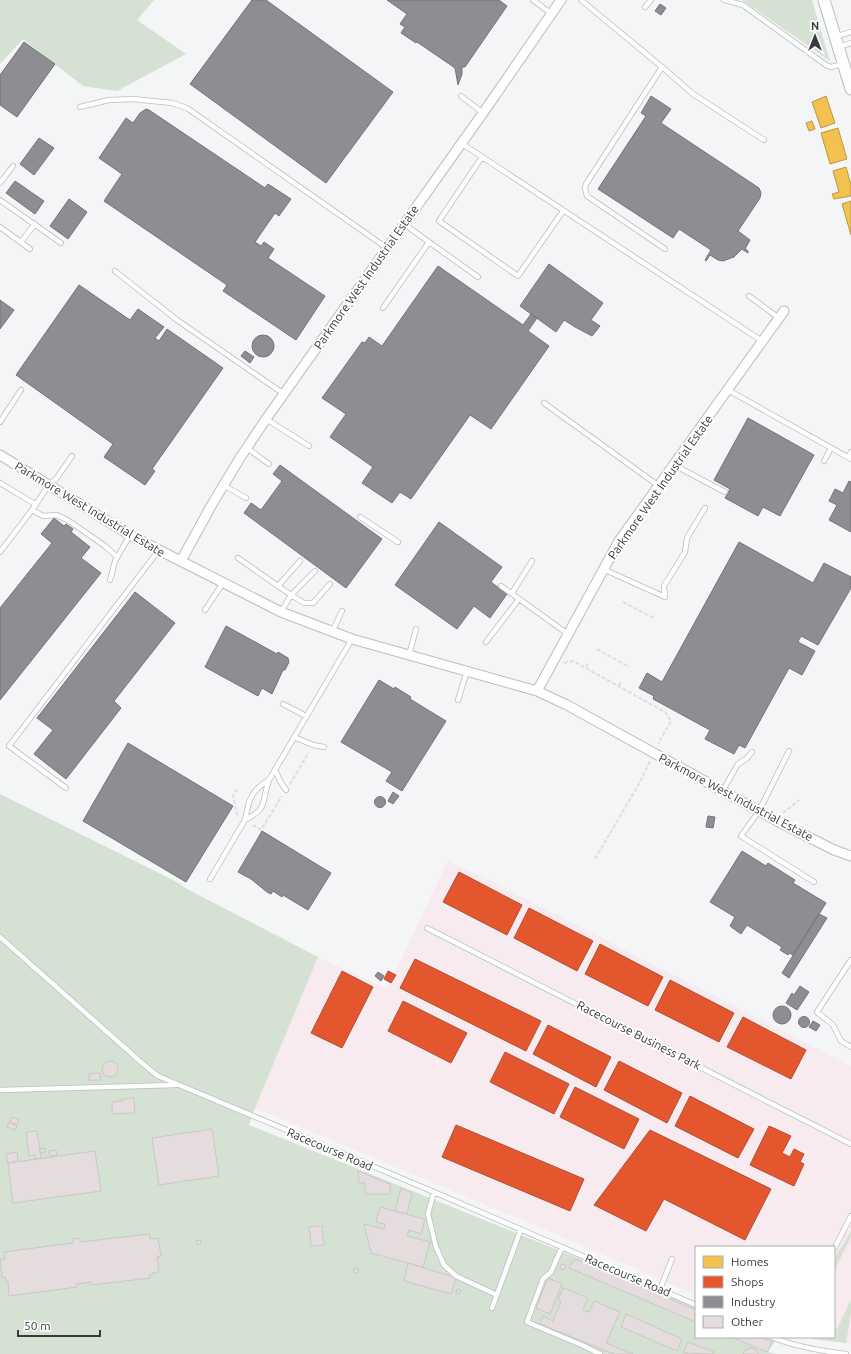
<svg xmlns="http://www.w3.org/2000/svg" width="851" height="1354" viewBox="0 0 851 1354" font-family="Ubuntu,sans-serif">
  <rect width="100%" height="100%" fill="#f3f5f7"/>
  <path fill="#f8ebf0" d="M448,861L483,877L851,1066V1344L806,1337H834V1247H696V1295L565,1238L255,1108L318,957L387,989Z"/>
  <path fill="#d4e1d3" d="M0,0H154L137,20L186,54L117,91L83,86L23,39L0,64Z
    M742,0H812L830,61L745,2Z
    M0,794L179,883L183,887L318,957L255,1108L249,1125L573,1256L696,1308V1337H765L775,1341L768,1352L776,1354H0Z
    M851,1232V1237L834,1271V1258Z
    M851,1300V1313L846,1343L812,1339L811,1337H834V1328L837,1329Z"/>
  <path fill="#f2c14e" stroke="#ba9849" d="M826,96L835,123L821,128L812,102Z
    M812,121L815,129L809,131L806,123Z
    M838,128L847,159L830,164L821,133Z
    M846,167L851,185V196L834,199L832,194L839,192L833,171Z
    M851,201V235L842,204Z"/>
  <path fill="#e4572e" stroke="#b04e32" d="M459,872L522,905L507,935L443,902Z
    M529,908L593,941L577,971L514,938Z
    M600,944L663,977L648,1006L585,974Z
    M415,959L541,1021L526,1051L400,988Z
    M342,971L373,987L342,1048L311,1033Z
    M388,971L396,975L391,983L384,979Z
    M670,980L734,1013L719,1042L655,1010Z
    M403,1001L467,1033L451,1063L388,1031Z
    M743,1017L806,1050L791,1079L727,1047Z
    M548,1025L611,1057L596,1087L533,1054Z
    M505,1052L569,1084L554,1114L490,1082Z
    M619,1061L682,1093L667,1123L604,1090Z
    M575,1087L639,1119L624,1149L560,1117Z
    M690,1096L754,1129L738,1158L675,1126Z
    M456,1125L584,1179L570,1211L442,1157Z
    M769,1126L791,1136L782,1153L790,1157L794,1149L804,1154L800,1162L804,1164L794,1186L750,1165Z
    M650,1130L771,1189L745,1240L664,1199L646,1231L594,1205Z"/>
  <path fill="#8d8d92" stroke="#747478" d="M252,0H266L393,92L326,183L190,84Z
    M387,0H499L507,6L465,67H462V74L458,85L455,68L417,42L416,43L401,33L405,27L400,24L407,14Z
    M660,4L666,8L661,15L655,11Z
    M24,42L55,64L17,117L0,105V75Z
    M651,96L671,109L661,123L759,188L761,193L760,198L738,231L750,240L745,249L748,251V253L742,249L734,257L723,261L718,260L710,255L706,261L705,260L711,250L679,229L673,238L598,189L646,116L641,113Z
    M146,109L149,110L265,188L268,184L291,199L279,216L275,213L255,242L261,246L264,242L274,249L268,258L325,296L296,340L223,291L227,285L104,201L122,174L99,158L126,118L133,123L140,113Z
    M39,138L54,148L34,175L20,164Z
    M15,181L44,201L35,214L6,193Z
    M69,199L87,212L68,239L50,226Z
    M549,264L603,303L591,320L600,326L592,336L575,327L564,320L556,332L520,306Z
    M438,266L523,325L531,314L537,318L528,331L549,346L491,429L470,415L411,499L400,492L392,503L362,483L373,467L330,437L346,414L322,398L362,342L365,343L369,337L382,346Z
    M79,285L130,320L138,309L164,327L155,338L159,341L167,329L223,368L152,469L155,471L145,485L104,457L113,444L16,375Z
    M0,300L14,310L0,329Z
    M252 346a11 11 0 1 1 22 0a11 11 0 1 1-22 0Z
    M245,351L254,357L250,363L241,356Z
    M748,418L814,455L780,516L763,507L758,516L725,498L730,489L714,480Z
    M280,465L382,539L346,588L244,513L251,503L261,510L282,481L273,474Z
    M849,481L851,482V532L829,520L837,505L829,501L835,489L843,493Z
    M54,518L64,526L66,524L73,529L71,532L90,547L81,558L101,573L0,700V608L52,543L41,534Z
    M439,522L502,567L491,582L507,594L490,618L474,606L457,629L395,585Z
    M739,542L813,583L824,563L851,577V588L818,645L801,636L798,642L815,651L802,675L789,668L745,748L739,745L734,754L705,739L710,730L653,699L654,696L639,688L647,673L662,682Z
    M135,592L175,623L114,701L121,708L66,779L34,754L53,730L37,718Z
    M226,626L277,654L278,652L288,658L289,662L285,670H283L272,694L262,688L258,696L205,667Z
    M379,680L394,689L395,687L411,697L410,699L446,721L402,791L386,781L392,772L341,742Z
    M128,743L233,806L186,882L83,821Z
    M393,792L399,796L393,804L388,801Z
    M374.5 802a5.5 5.5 0 1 1 11 0a5.5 5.5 0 1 1-11 0Z
    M708,816L715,817L713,828L706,827Z
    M262,831L331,873L308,910L283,895L282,897L273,891L271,894L267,892L251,879L238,872Z
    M742,851L766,866L768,863L795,880L793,883L826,903L793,955L789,953L788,955L780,950L782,947L747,925L741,934L730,926L735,917L710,902Z
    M819,914L827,918L789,978L782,973Z
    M378,972L384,976L381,981L375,976Z
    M800,986L809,992L797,1010L786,1003L792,993L794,995Z
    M773 1015a9 9 0 1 1 18 0a9 9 0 1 1-18 0Z
    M798.5 1022a5.5 5.5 0 1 1 11 0a5.5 5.5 0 1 1-11 0Z
    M813,1021L820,1025L816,1031L809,1027Z"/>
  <path fill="#e5dddd" stroke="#c8c8c8" d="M102 1069a8 8 0 1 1 16 0a8 8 0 1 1-16 0Z
    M100,1073L101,1080H89V1074Z
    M134,1098L135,1113L112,1114V1102L123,1101V1099Z
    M12,1117L19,1120L17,1125L10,1122Z
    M9,1122L17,1126L15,1130L7,1127Z
    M212,1129L219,1176L159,1185L152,1138Z
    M37,1131L41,1158L36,1159L35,1155L29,1156L26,1132Z
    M45,1148V1152L40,1153V1149Z
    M56,1150L57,1155L50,1156L49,1151Z
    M95,1151L101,1191L13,1203L8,1163Z
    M17,1152L18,1161L8,1163L6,1154Z
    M358,1171L390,1184V1194H365V1183H359Z
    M401,1188L412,1193L407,1214L395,1211Z
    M380,1207L425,1219L421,1234L409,1230L407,1236L430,1242L423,1267L371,1253L364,1224L384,1229L385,1224L376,1222Z
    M323,1226L322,1230L323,1235V1241L325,1245L311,1246L310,1232L308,1227Z
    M150,1234V1239L158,1238L161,1256L157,1257L159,1272L152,1273V1275H149L150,1278L91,1285V1282L77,1284V1287L9,1296L8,1281H6L5,1277H2L0,1260L5,1259L4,1252L73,1243L72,1239L80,1238V1242Z
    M200,1240L201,1244L197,1245L196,1241Z
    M578,1260L696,1310V1322L569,1268L572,1262Z
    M408,1263L456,1278L451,1294L404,1281Z
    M561,1264L566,1265L564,1270L560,1269Z
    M358,1268V1273H354L353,1269Z
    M548,1278L562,1284L550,1314L536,1308Z
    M563,1288L588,1298L583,1310L589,1312L594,1301L620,1312L606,1343L633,1354H614L540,1324L543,1316L553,1321L561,1302L558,1300Z
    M457,1289L461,1290L459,1294L456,1293Z
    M626,1314L682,1339L677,1351L621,1327Z
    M732,1337H759L772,1342L767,1352Z
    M688,1342L714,1352L713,1354L683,1353Z
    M750,1348L755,1349L759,1354H743L745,1350Z"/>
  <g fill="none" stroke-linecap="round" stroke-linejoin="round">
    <g stroke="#bcbdbf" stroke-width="6">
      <path id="service" d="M533,0L552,14
        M581,0L662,67L693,94L764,140
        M724,0L743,5L826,65L831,67L843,64
        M645,7L651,0
        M835,37L851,32
        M839,47L851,43
        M662,67L586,184L585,189L587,196L665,249
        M461,96L483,113
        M80,107L109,100L133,99L172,103L187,108L387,248
        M461,143L762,341
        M482,157L439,221L518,276L563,211
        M0,183L13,166
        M0,200L61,243
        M0,227L30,249
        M21,242L35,224
        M429,242L478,277
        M115,271L177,320L284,394
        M749,296L779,318
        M383,308L429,242L404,224
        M728,390L851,459
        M544,403L659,486
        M266,419L309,446
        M0,422L21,390
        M247,448L269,464
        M848,457L851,452
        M824,461L831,448
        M674,465L725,492
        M0,483L35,504
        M223,485L246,498
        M32,510L43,516L57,515L69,521L105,546L117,557
        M360,517L398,542
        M0,552L32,510L49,485L56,479L72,456
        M238,558L291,595L281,612
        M603,569L665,597L664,586L685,552L687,538L705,508
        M315,571L291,595L304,603H313L330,584
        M110,580L115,561L130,535
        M278,586L300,561
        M501,586L568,634
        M512,593L532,561
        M205,610L223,583
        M332,632L342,611
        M486,642L519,599
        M409,655L416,629
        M458,700L467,671
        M283,704L306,716
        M294,737L313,745L324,747
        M789,751L759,811L741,836L814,882
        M275,769L280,781L286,790
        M66,788L9,746L159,550
        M723,790L738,764L746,759L752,752
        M245,820C269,808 261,802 269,780L352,639
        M210,879L245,820L249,802L253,794L258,788L268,780
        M427,928L851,1144
        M0,937L142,1063L158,1076L434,1192L696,1305
        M851,960L817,1012L833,1025L841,1041L851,1047
        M0,1090L176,1085
        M434,1192L428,1214L436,1247L444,1265L456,1276L497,1295
        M562,1247L551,1272L543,1279L527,1322L584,1346L600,1354
        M834,1249L851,1216
        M660,1289L672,1259
        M492,1308L521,1229
        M772,1337C795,1347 822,1351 846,1354"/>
    </g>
    <g stroke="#bcbdbf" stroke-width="11">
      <path id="minor" d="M0,455L130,535L159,550L281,612L352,639L537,691L567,705L777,821L834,850L851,856
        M181,561L211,506L240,458L266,419L483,113L561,0
        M537,691L619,541L784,311"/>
    </g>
    <g stroke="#bcbdbf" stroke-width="13">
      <path id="tertiary" d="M824,0L851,89"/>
    </g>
    <path stroke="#dedede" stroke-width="2" stroke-dasharray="4 2" stroke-linecap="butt" d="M623,602L654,618
      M597,649L629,667
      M564,663L573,661L665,712L671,721L658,744
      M586,667L588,664
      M619,686L621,681
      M290,784L309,752
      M237,789L233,796L237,814L239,816
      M783,813L799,800
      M253,825L261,830L282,796
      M595,859L640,782L650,761
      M340,1205C351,1206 356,1210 359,1220L360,1257C351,1263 297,1271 287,1268C281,1260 281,1248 280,1238C280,1233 279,1225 281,1220C286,1204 326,1206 340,1205Z
      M359,1258L363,1262V1267L365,1271L371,1276L396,1279L402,1275V1268L399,1263C387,1259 374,1252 363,1262
      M369,1275L364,1283L406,1285L485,1308
      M477,1354L489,1315"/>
    <use href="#service" stroke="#fdfefe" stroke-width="4.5"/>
    <use href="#minor" stroke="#fdfefe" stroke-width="9"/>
    <use href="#tertiary" stroke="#fdfefe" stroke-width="11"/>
  </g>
  <g text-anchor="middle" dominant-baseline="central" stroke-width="4" stroke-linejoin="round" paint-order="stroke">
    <g font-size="12" fill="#383a3c" stroke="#fff">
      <text transform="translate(366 277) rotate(-55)">Parkmore West Industrial Estate</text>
      <text transform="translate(660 487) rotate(-55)">Parkmore West Industrial Estate</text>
      <text transform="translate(90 509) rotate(31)">Parkmore West Industrial Estate</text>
      <text transform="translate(736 797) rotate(28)">Parkmore West Industrial Estate</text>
      <text transform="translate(639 1035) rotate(27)">Racecourse Business Park</text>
      <text transform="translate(330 1149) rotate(23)">Racecourse Road</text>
      <text transform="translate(628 1275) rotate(23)">Racecourse Road</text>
    </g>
  </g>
  <rect x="695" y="1246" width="140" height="92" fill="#ffffff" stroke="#afb0b1"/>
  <rect x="703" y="1256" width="20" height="12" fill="#f2c14e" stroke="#afb0b1"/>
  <text x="731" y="1266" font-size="12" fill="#383a3c">Homes</text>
  <rect x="703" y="1276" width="20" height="12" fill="#e4572e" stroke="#afb0b1"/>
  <text x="731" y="1286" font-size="12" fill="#383a3c">Shops</text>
  <rect x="703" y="1296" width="20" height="12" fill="#8d8d92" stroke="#afb0b1"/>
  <text x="731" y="1306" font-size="12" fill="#383a3c">Industry</text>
  <rect x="703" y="1316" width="20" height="12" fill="#e5dddd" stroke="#afb0b1"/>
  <text x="731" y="1326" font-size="12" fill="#383a3c">Other</text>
  <g transform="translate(815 36)" stroke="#ffffff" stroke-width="3" paint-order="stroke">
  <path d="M0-3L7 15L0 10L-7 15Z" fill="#383a3c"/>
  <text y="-6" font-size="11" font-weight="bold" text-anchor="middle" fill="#383a3c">N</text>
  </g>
  <path d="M18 1330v6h82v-6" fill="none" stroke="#383a3c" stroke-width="2"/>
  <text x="24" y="1330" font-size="12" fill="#383a3c" stroke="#ffffff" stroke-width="3" paint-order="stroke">50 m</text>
</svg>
